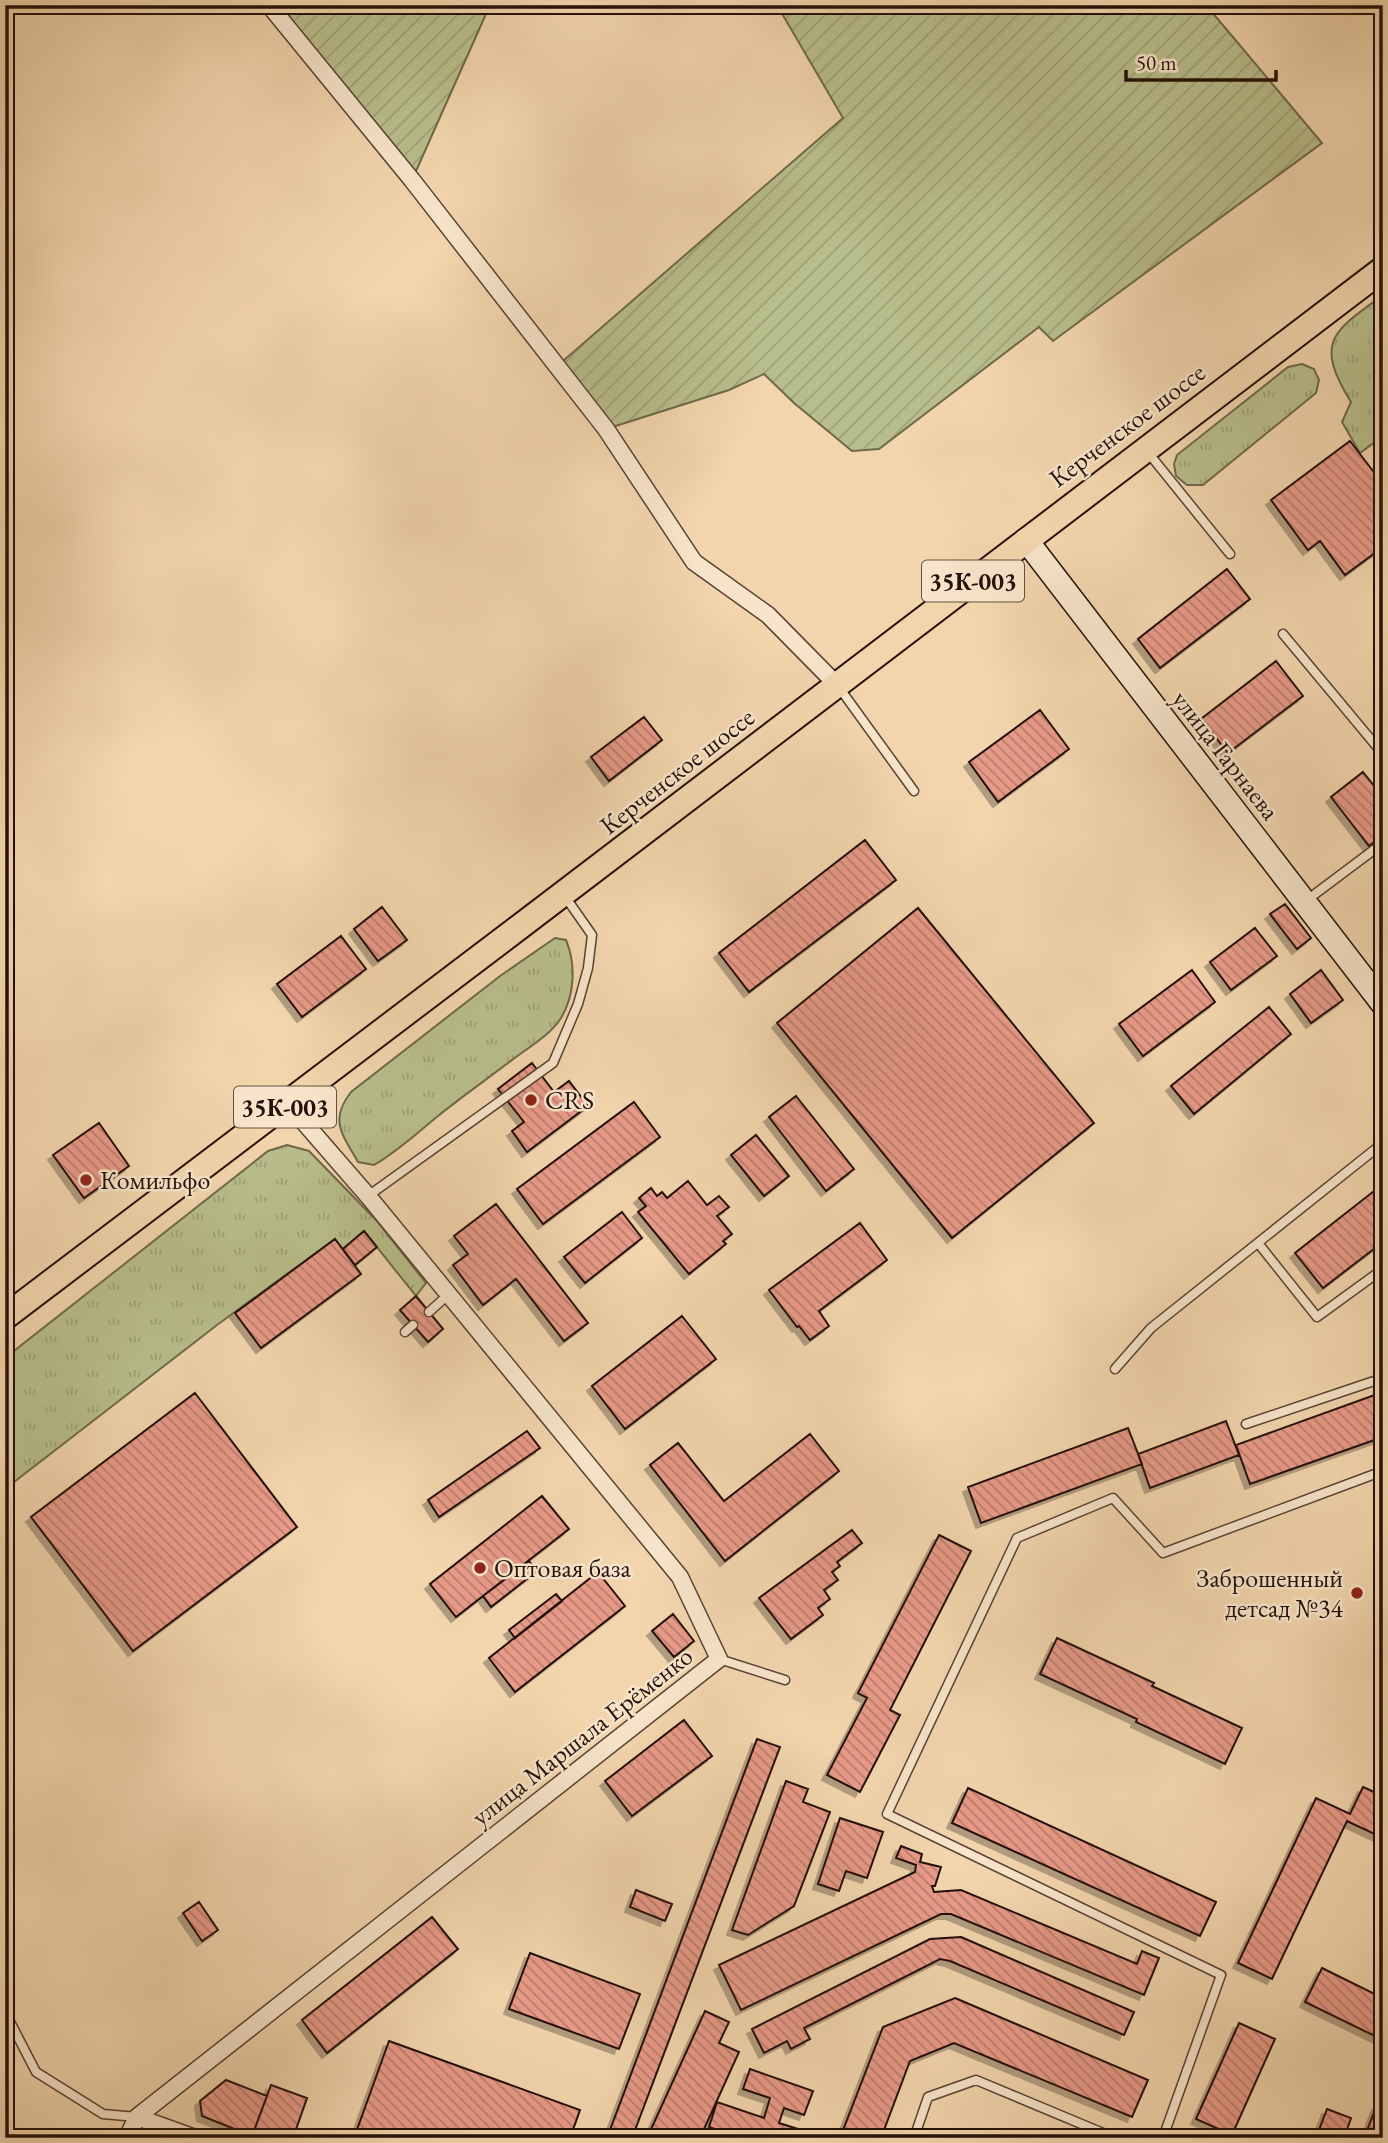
<svg xmlns="http://www.w3.org/2000/svg" width="1388" height="2143" viewBox="0 0 1388 2143" font-family="'EB Garamond',serif">
  <defs>
    <pattern id="grass-tufts" width="24" height="20" patternUnits="userSpaceOnUse" patternTransform="scale(1.75)"><rect width="24" height="20" fill="#b8be8b"/><path d="M3 7l-1-3M5 7V3M7 7l1-3M15 17l-1-3M17 17v-4M19 17l1-3" fill="none" stroke="#9ea277"/></pattern>
    <pattern id="garden-furrows" width="10" height="10" patternUnits="userSpaceOnUse" patternTransform="scale(1.75)"><rect width="10" height="10" fill="#b8be8b"/><path d="M-1 1l2-2M0 10L10 0M9 11l2-2" fill="none" stroke="#9ea277"/></pattern>
    <pattern id="building-back-hatch" width="6" height="6" patternUnits="userSpaceOnUse" patternTransform="scale(1.75)"><rect width="6" height="6" fill="#e89a88"/><path d="M-1 5l2 2M0 0l6 6M5-1l2 2" fill="none" stroke="#bc7c6d"/></pattern>
    <filter id="shadow"><feDropShadow dx="-5" dy="5" stdDeviation="0" flood-color="#0004"/></filter>
  </defs>
  <rect width="100%" height="100%" fill="#f2d5ad"/>
  <filter id="stains"><feTurbulence type="fractalNoise" baseFrequency=".00286" numOctaves="4"/><feColorMatrix values="0 0 0 0 .2 0 0 0 0 .09 0 0 0 0 .02 0 0 0 .5 -.17"/></filter>
  <radialGradient id="worn" r=".72"><stop offset=".6" stop-color="#630" stop-opacity="0"/><stop offset="1" stop-color="#630" stop-opacity=".3"/></radialGradient>
  <path fill="url(#grass-tufts)" stroke="#6e684a" stroke-width="2" d="M1383,295V436L1360,453L1342,422L1351,402C1313,341 1334,331 1383,295Z
    M1302,364L1314,369L1319,380L1316,393L1203,485H1187L1176,476L1174,464L1177,455L1288,367Z
    M555,938L566,940C576,964 575,995 561,1018C551,1034 531,1046 516,1057C490,1077 464,1095 438,1116C417,1133 398,1151 374,1165L358,1162C342,1134 329,1120 351,1092L500,976Z
    M287,1145L309,1151L376,1220L426,1283L416,1296L364,1231L343,1249L335,1239L217,1325L5,1489V1358L268,1151Z"/>
  <path fill="url(#garden-furrows)" stroke="#6e684a" stroke-width="2" d="M269,5H490L412,180Z
    M777,5H1206L1322,143L1053,341L1039,327L879,449L852,451L794,403L764,374L729,390L606,429L556,367L843,118Z"/>
  <path fill="url(#building-back-hatch)" stroke="#241109" stroke-width="2" filter="url(#shadow)" d="M1350,441L1383,484V498L1378,501L1383,508V547L1345,575L1320,541L1308,550L1271,500Z
    M1227,569L1250,599L1160,668L1138,639Z
    M1276,661L1303,696L1228,753L1201,719Z
    M1040,710L1069,749L998,802L969,762Z
    M644,717L662,740L609,781L591,757Z
    M1363,772L1383,797V835L1369,846L1331,797Z
    M865,840L896,880L749,992L719,953Z
    M1285,904L1311,938L1297,949L1270,914Z
    M382,907L407,940L378,961L354,929Z
    M918,908L1094,1123L952,1238L777,1023Z
    M1255,928L1277,956L1231,990L1210,962Z
    M341,936L366,969L302,1017L277,984Z
    M1192,970L1215,1002L1143,1056L1119,1024Z
    M1321,970L1343,1000L1311,1023L1290,994Z
    M1269,1007L1291,1034L1194,1114L1171,1086Z
    M532,1063L554,1092L569,1081L588,1106L527,1152L512,1131L524,1122L498,1089Z
    M796,1096L854,1169L826,1191L769,1117Z
    M634,1102L660,1137L543,1224L517,1189Z
    M99,1123L129,1166L84,1198L53,1155Z
    M756,1135L789,1176L764,1196L731,1155Z
    M688,1181L707,1205L719,1196L729,1207L717,1216L732,1234L723,1241L726,1244L689,1274L638,1212L646,1206L639,1198L651,1188L657,1196L662,1192L667,1198Z
    M1383,1184V1242L1323,1288L1295,1253Z
    M496,1204L588,1323L564,1341L516,1279L483,1305L453,1265L468,1254L454,1236Z
    M622,1212L642,1238L585,1283L564,1257Z
    M860,1223L887,1260L819,1311L829,1326L810,1340L799,1326L797,1327L769,1290Z
    M364,1231L377,1247L355,1265L343,1249Z
    M335,1239L361,1274L261,1348L235,1313Z
    M416,1296L443,1329L428,1342L400,1310Z
    M682,1316L716,1359L625,1429L592,1386Z
    M1383,1392V1437L1250,1484L1236,1445Z
    M195,1393L297,1527L133,1651L31,1517Z
    M1226,1421L1239,1455L1150,1488L1138,1454Z
    M1128,1428L1142,1464L981,1523L968,1487Z
    M527,1431L540,1448L439,1517L428,1500Z
    M810,1434L839,1471L725,1561L650,1465L678,1443L724,1501Z
    M542,1496L569,1529L456,1617L430,1584Z
    M852,1530L862,1543L837,1562L840,1566L832,1572L838,1580L824,1590L830,1599L818,1608L823,1615L791,1639L759,1598Z
    M939,1535L971,1551L890,1710L900,1715L860,1792L827,1775L867,1698L858,1693Z
    M529,1561L537,1571L491,1607L483,1596Z
    M598,1572L625,1606L515,1692L489,1658Z
    M556,1594L562,1601L515,1638L509,1630Z
    M673,1614L694,1641L674,1657L652,1631Z
    M1057,1638L1154,1683L1152,1686L1242,1728L1225,1764L1136,1722L1137,1719L1040,1674Z
    M684,1720L712,1756L632,1816L605,1781Z
    M757,1739L780,1747L632,2138H607Z
    M786,1781L808,1789L803,1802L830,1812L794,1906L748,1935L732,1930Z
    M1363,1787L1383,1796V1838L1347,1821L1272,1979L1238,1963L1316,1798L1350,1814Z
    M968,1788L1216,1902L1200,1936L952,1823Z
    M840,1818L883,1832L867,1878L846,1871L839,1891L818,1884Z
    M901,1846L922,1854L920,1862L941,1867L935,1886H932L934,1892L961,1890L1137,1964L1142,1951L1159,1958L1144,1995L951,1914H941L741,2010L719,1965L915,1872L916,1865L896,1858Z
    M636,1890L672,1904L665,1921L630,1907Z
    M199,1902L218,1930L202,1941L183,1913Z
    M432,1917L458,1949L327,2053L302,2020Z
    M961,1937L1134,2012L1124,2035L950,1961L940,1959L804,2028L810,2039L791,2049L787,2041L764,2053L752,2029L930,1939Z
    M530,1953L640,1994L619,2049L509,2009Z
    M1322,1968L1383,1998V2040L1305,2002Z
    M955,1998L1148,2080L1132,2117L954,2043L910,2061L881,2138H840L883,2027Z
    M705,2011L729,2022L719,2043L739,2052L700,2138H647Z
    M1239,2023L1275,2039L1232,2135L1196,2119Z
    M389,2041L580,2110L570,2138H354Z
    M750,2069L813,2091L804,2115L784,2108L779,2123L801,2130L798,2138H740L709,2127L717,2102L764,2118L770,2098L743,2089Z
    M226,2080L267,2096L252,2136L202,2116L200,2101Z
    M271,2085L307,2098L293,2138L252,2136Z
    M1377,2105L1383,2107V2138H1364Z
    M1327,2109L1351,2118L1344,2138H1316Z"/>
  <g fill="none" stroke-linecap="round" stroke-linejoin="round">
    <g stroke="#584232" stroke-width="11">
      <path id="lane" d="M1146,450L1230,554
        M1283,634L1383,754
        M838,686L914,791
        M1307,900L1383,843
        M368,1196L553,1063L578,1004L588,968L592,935L564,895
        M1258,1243L1317,1317L1383,1269
        M429,1312L449,1294
        M405,1332L413,1325
        M1115,1369L1151,1328L1383,1143
        M1246,1424L1383,1378
        M719,1659L785,1680
        M5,2012L36,2072L103,2114L137,2117
        M914,2138L928,2097L976,2080L1115,2138
        M1177,2138L1165,2132L1221,1975L887,1814L1017,1538L1113,1498L1163,1553L1383,1471"/>
    </g>
    <g stroke="#584232" stroke-width="19">
      <path id="street" d="M269,5L412,180L606,429L694,562L768,615L837,685
        M137,2117L195,2138
        M127,2138L137,2117L719,1659L680,1577L368,1196L289,1105"/>
    </g>
    <g stroke="#241109" stroke-width="26">
      <path id="secondary" d="M1026,540L1383,1004"/>
    </g>
    <g stroke="#241109" stroke-width="28">
      <path id="primary" d="M5,1317C467,971 921,616 1383,269"/>
    </g>
    <use href="#lane" stroke="#f7e4ca" stroke-width="8"/>
    <use href="#street" stroke="#f7e4ca" stroke-width="16"/>
    <use href="#secondary" stroke="#f7e4ca" stroke-width="23"/>
    <use href="#primary" stroke="#f2d5ad" stroke-width="24"/>
  </g>
  <g fill="#8f2418" stroke="#f7e4ca" stroke-width="2.5">
    <circle cx="531" cy="1100" r="7"/>
    <circle cx="86" cy="1180" r="7"/>
    <circle cx="480" cy="1568" r="7"/>
    <circle cx="1357" cy="1593" r="7"/>
  </g>
  <g text-anchor="middle" dominant-baseline="central" stroke-width="5" stroke-linejoin="round" paint-order="stroke">
    <g fill="#f7e4ca" stroke="#635043" stroke-width="2">
      <rect x="922" y="560.5" width="102" height="41" rx="5"/>
      <rect x="234" y="1086.5" width="102" height="41" rx="5"/>
    </g>
    <g font-size="24" font-weight="bold" fill="#241109">
      <text x="973" y="581">35К-003</text>
      <text x="285" y="1107">35К-003</text>
    </g>
    <g font-size="26" fill="#241109" stroke="#f7e4ca">
      <text transform="translate(1127 425) rotate(-37)">Керченское шоссе</text>
      <text transform="translate(1226 755) rotate(52)">улица Гарнаева</text>
      <text transform="translate(677 771) rotate(-38)">Керченское шоссе</text>
      <text transform="translate(582 1736) rotate(-38)">улица Маршала Ерёменко</text>
    </g>
    <g font-size="26" fill="#241109" stroke="#f7e4ca" text-anchor="start">
      <text x="545" y="1100">CRS</text>
      <text x="100" y="1180">Комильфо</text>
      <text x="494" y="1568">Оптовая база</text>
      <text x="1343" y="1578" text-anchor="end">Заброшенный<tspan x="1343" dy="30">детсад №34</tspan></text>
    </g>
  </g>
  <rect width="1388" height="2143" fill="none" stroke="#f2d5ad" stroke-width="28"/>
  <rect x="7" y="7" width="1374" height="2129" fill="none" stroke="#241109" stroke-width="3.5"/>
  <rect x="14" y="14" width="1360" height="2115" fill="none" stroke="#241109" stroke-width="2"/>
  <path d="M1126 70v10h150v-10" fill="none" stroke="#241109" stroke-width="3.5"/>
  <text x="1136" y="70" font-size="21" fill="#241109" stroke="#f7e4ca" stroke-width="5" paint-order="stroke">50 m</text>
  <rect width="100%" height="100%" filter="url(#stains)"/>
  <rect width="100%" height="100%" fill="url(#worn)"/>
</svg>
